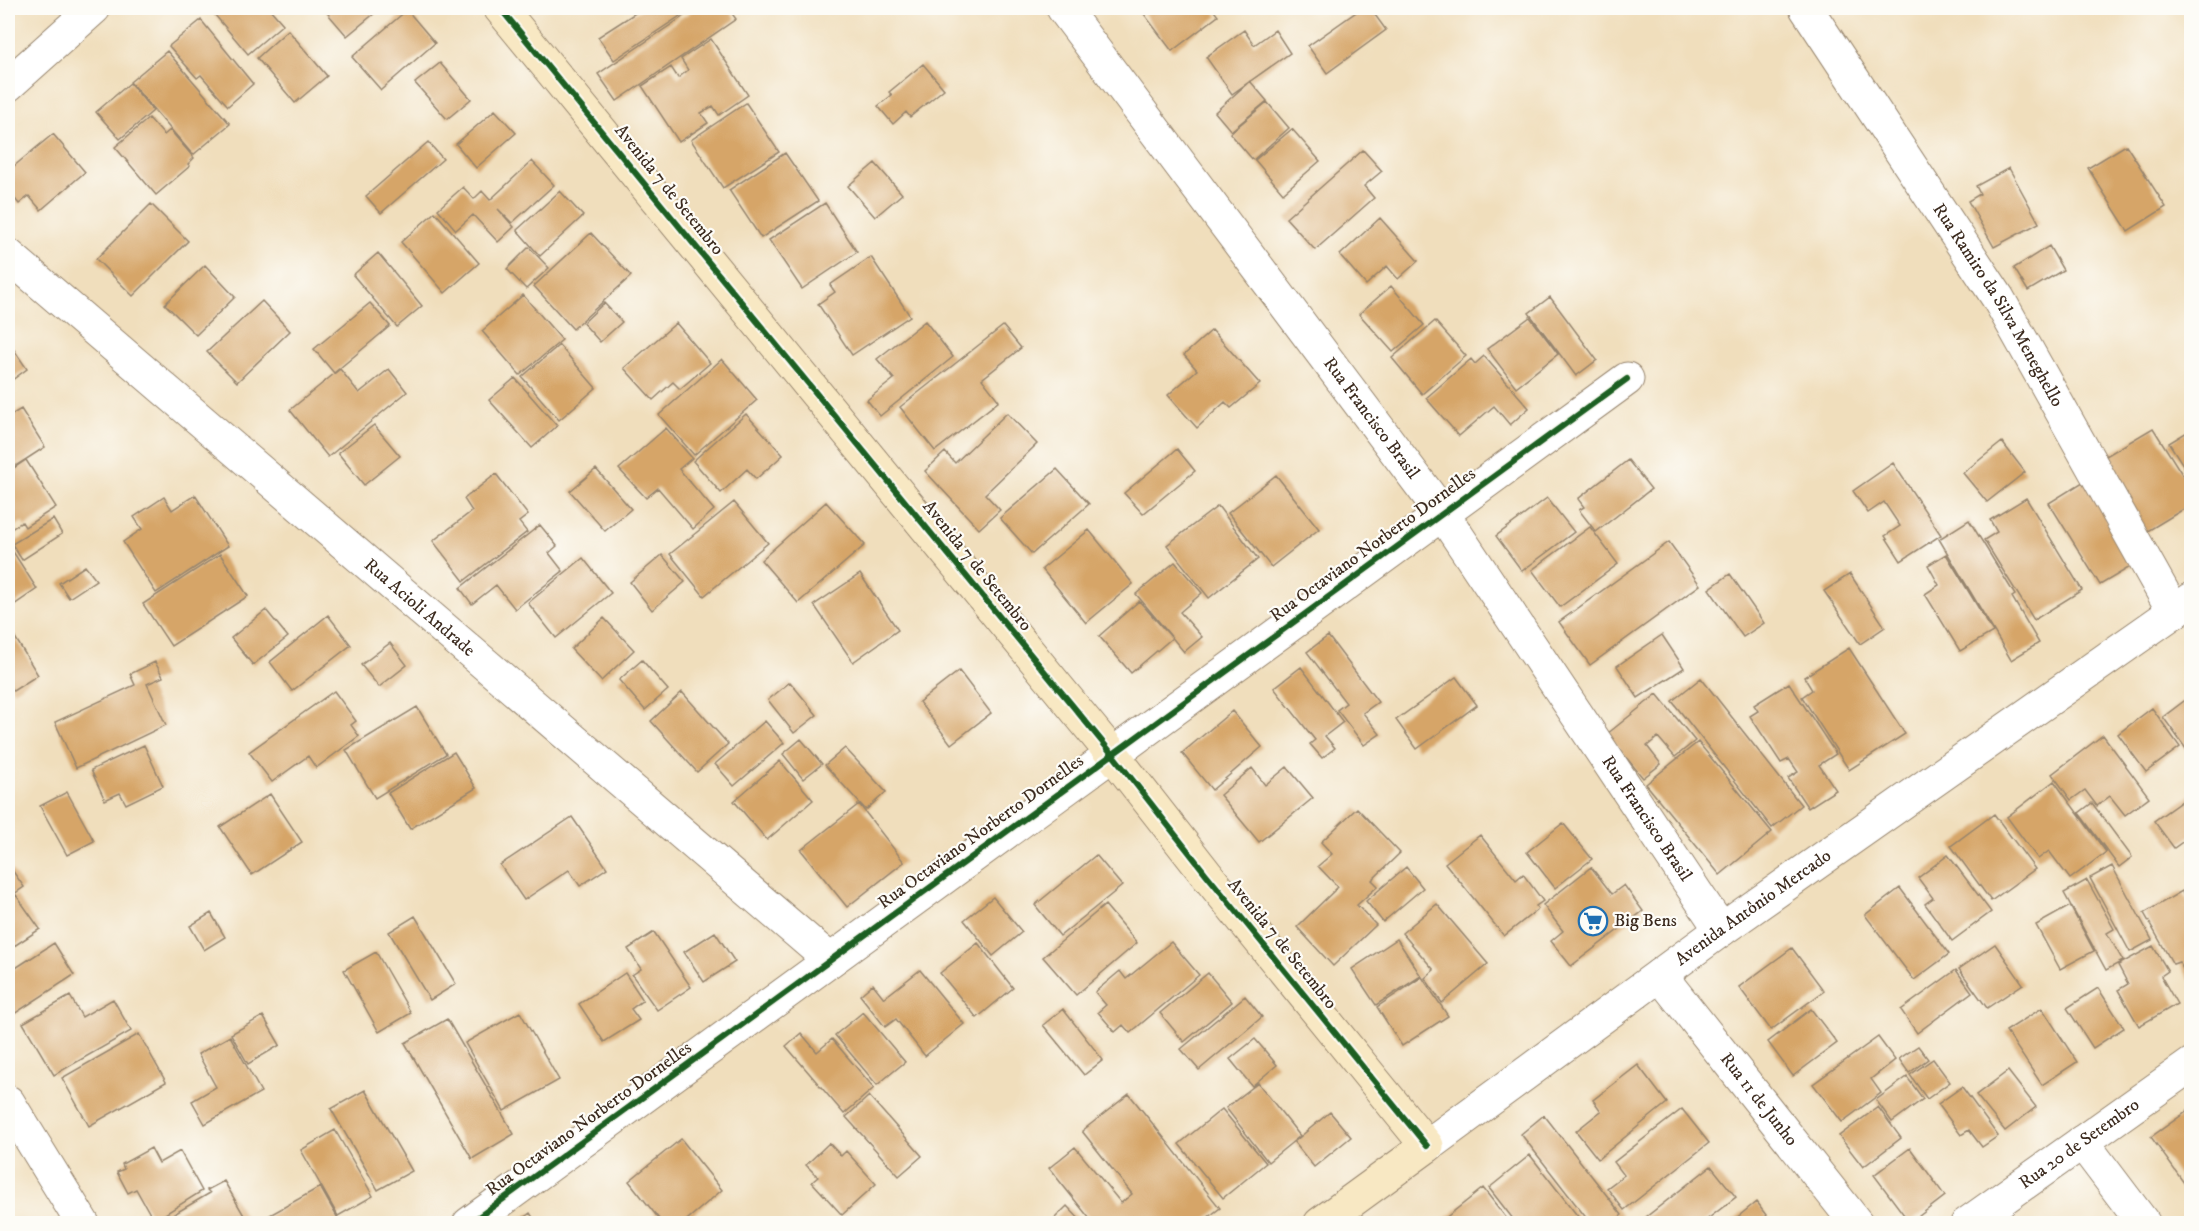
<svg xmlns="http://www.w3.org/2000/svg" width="2199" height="1231" viewBox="0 0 2199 1231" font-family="'IM FELL DW Pica',serif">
  <rect width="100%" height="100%" fill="#fdfcf7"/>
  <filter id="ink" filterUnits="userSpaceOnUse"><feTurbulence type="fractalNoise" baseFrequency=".0167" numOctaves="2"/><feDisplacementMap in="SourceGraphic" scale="12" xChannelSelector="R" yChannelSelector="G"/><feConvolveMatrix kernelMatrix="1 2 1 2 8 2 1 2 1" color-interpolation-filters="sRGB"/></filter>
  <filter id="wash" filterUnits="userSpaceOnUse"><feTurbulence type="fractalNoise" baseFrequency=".008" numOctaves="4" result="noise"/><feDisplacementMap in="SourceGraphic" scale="24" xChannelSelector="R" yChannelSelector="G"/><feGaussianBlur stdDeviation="1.35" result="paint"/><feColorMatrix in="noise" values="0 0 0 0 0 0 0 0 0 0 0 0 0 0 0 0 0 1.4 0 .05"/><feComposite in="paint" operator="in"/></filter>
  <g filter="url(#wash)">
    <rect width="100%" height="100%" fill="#f0debc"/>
    <g id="blocks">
      <path fill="#d6a568" d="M209,8H269L283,24L248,54Z
        M323,8H381L347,36Z
        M643,8H675L680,16L614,60L598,37Z
        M696,8H728L736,19L617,101L598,74Z
        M1153,8H1212L1218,16L1172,51L1144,14Z
        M1362,8H1370L1386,30L1327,73L1308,46Z
        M407,10L435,43L381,90L352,57Z
        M201,20L253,84L228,106L201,75L197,78L169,46Z
        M288,30L327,76L295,103L257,58Z
        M1244,30L1254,45L1275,30L1290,53L1232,94L1206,57Z
        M711,39L748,95L719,115L713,106L701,113L708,123L679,142L642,86L671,67L678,78L688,70L681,59Z
        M167,51L230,124L193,155L130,82Z
        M440,63L471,99L447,119L415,83Z
        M923,64L944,89L910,117L906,112L893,124L878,106L892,95L889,92Z
        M1250,81L1267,101L1231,131L1215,112Z
        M130,83L153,111L120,139L96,112Z
        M1267,102L1289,128L1253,160L1230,133Z
        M746,103L779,152L723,188L691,140Z
        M495,110L516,133L476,168L456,144Z
        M149,118L164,135L170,130L194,158L188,164L190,166L156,195L115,147Z
        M1292,129L1320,161L1283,193L1255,160Z
        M53,134L85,172L41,210L29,196L19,204L8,190V171Z
        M428,142L443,159L381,213L366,196Z
        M2126,145L2166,207L2128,231L2088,168Z
        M1363,150L1382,171L1364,186L1374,198L1315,250L1286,218Z
        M785,153L818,201L761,238L729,190Z
        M532,161L554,185L512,223L498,209L514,227L498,242L473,215L456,230L438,209L463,187L474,199L482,191L490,200Z
        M875,163L902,194L875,217L848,186Z
        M2009,168L2039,223L1994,247L1968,201L1980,194L1976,186Z
        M560,191L583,216L540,256L517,230Z
        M825,203L857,252L802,289L769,240Z
        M151,204L188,241L133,296L96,259Z
        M435,212L479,263L445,293L401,242Z
        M1380,218L1418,261L1398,279L1387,266L1366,285L1340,255Z
        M591,233L631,276L573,329L534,286Z
        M2049,246L2063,270L2028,291L2014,268Z
        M529,247L549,268L526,289L507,269Z
        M378,253L422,306L397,327L353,275Z
        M871,257L910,316L852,355L818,304L835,292L830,285Z
        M205,265L235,297L196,335L165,304Z
        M1391,286L1424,325L1393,352L1359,314Z
        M523,295L562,340L520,375L482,331Z
        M1550,297L1597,360L1576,376L1529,313Z
        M262,301L290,331L237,382L207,352Z
        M370,303L390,326L334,373L314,349Z
        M604,303L622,322L600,342L583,323Z
        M1530,317L1558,354L1516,387L1487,349Z
        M925,321L953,357L880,416L867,400L894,379L877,359Z
        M1435,321L1466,356L1422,394L1392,358Z
        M676,323L710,363L680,389L673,382L653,400L624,368Z
        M1003,326L1021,348L982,379L999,401L935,451L900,407Z
        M1212,330L1260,384L1231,408L1225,402L1197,428L1168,395L1197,370L1184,355Z
        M8,341L27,369L8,383Z
        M559,345L596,388L559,420L522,377Z
        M1484,356L1529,408L1510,425L1494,406L1459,436L1426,398L1471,359L1475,364Z
        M722,359L757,400L694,455L659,415Z
        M340,369L359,393L389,369L407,392L328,457L290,410Z
        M515,378L557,426L532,448L489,400Z
        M21,409L45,447L8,471V417Z
        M1007,413L1037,444L985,494L1000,510L979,529L925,471L945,452L955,463Z
        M746,414L783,455L756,479L747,469L721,493L693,461Z
        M374,425L400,456L364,485L338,453Z
        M666,428L692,458L679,469L714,510L693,529L658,488L646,498L619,469Z
        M2153,428L2192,490V504L2146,532L2101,459Z
        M2192,429V479L2169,443Z
        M2002,442L2025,472L1987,502L1963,473Z
        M1177,449L1195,471L1143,514L1124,493Z
        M26,460L56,507L25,527L22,522L8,531V472Z
        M1628,460L1651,489L1596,532L1579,510L1584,507L1578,499Z
        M1893,463L1941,535L1901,561L1885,536L1900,526L1884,502L1868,513L1853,491Z
        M596,469L631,509L605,531L570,491Z
        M1057,469L1089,504L1032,554L1000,518Z
        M496,474L528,515L519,522L527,532L464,581L433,541L472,511L464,499Z
        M1276,475L1319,529L1271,567L1228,513Z
        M2086,480L2132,566L2100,585L2049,503Z
        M195,495L228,546L156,593L123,542L142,529L134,517L164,497L172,510Z
        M1547,498L1574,532L1522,571L1496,536Z
        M2026,498L2082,590L2034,620L1984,540L1997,532L1990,520Z
        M734,502L768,543L704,596L670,554Z
        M826,502L865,545L798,603L761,560Z
        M1218,506L1258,559L1209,598L1167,545Z
        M53,519L62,534L22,560L12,544Z
        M1969,520L2015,595L2012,597L2039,643L2011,660L1939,539Z
        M540,525L557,546L549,553L563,571L515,609L496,585L472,604L460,588Z
        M1590,527L1618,564L1560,607L1532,570Z
        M1089,530L1133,584L1086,623L1042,569Z
        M1669,542L1700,585L1590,665L1559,622Z
        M10,547L37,589L8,609V548Z
        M220,554L248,596L171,646L143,604Z
        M1946,554L1993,632L1960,651L1925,594L1939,585L1928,565Z
        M662,555L685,582L652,610L630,582Z
        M583,558L611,593L556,638L528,603Z
        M1175,562L1202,593L1180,612L1202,637L1184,652L1136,594Z
        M85,566L96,580L69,598L59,583Z
        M860,574L898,630L853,662L814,605Z
        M1730,574L1764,623L1743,637L1709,589Z
        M1850,574L1885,627L1860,644L1824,591Z
        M1139,601L1172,638L1131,673L1099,636Z
        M266,610L288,637L253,665L231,638Z
        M328,615L351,645L292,691L270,662Z
        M604,618L634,650L601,681L571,649Z
        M8,626L38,675L13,691L8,684Z
        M1662,635L1684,668L1638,698L1617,666Z
        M1328,636L1378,702L1363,713L1380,734L1364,745L1337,710L1346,703L1307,652Z
        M390,643L407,665L379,687L361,665Z
        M1849,648L1905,734L1849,770L1802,697L1812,690L1804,677Z
        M642,660L668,690L645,710L619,680Z
        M155,662L163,677L147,684L166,725L76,768L55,722L135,685L130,674Z
        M1301,667L1343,722L1325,736L1335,748L1322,758L1310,744L1315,740L1274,688Z
        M959,671L991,713L951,744L919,702Z
        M1456,677L1477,705L1417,749L1396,720Z
        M1701,678L1801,805L1772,828L1672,701Z
        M790,682L817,715L794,733L768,700Z
        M1789,683L1836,754L1819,765L1836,790L1808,808L1788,778L1798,772L1789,759L1781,763L1750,716L1758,711L1754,705Z
        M334,691L356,721L351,725L359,736L316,768L308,756L272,782L249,752Z
        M682,692L728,744L697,772L651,721Z
        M1657,694L1695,741L1675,757L1658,737L1647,746L1661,764L1643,778L1607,734Z
        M2192,695V751L2189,753L2163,717Z
        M417,707L446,754L375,798L346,750Z
        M2152,708L2180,747L2146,772L2118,734Z
        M1232,711L1262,747L1212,790L1182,753Z
        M765,721L784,743L734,786L715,764Z
        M2103,735L2149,797L2125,815L2110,796L2097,806L2085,790L2071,800L2052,774Z
        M801,739L822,764L803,779L783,754Z
        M1698,742L1772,832L1720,875L1646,784Z
        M144,745L163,786L126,804L120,793L105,800L91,770Z
        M845,748L886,792L866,810L825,765Z
        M454,752L476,788L410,829L388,793Z
        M780,761L813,800L767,840L734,801Z
        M1287,767L1313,798L1259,842L1220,795L1252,768L1265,785Z
        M2054,781L2106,852L2070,879L2049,851L2038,859L2007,817Z
        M67,792L94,841L67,855L40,806Z
        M270,794L302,842L252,875L220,827Z
        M2192,794V835L2174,848L2154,821Z
        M2092,803L2132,857L2119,867L2079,813Z
        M859,804L904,862L847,907L801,850Z
        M1357,808L1400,853L1372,880L1378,886L1357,905L1376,925L1333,966L1297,927L1338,887L1318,866L1332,854L1321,842Z
        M1994,814L2035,869L1991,901L1951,846Z
        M572,817L607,868L580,886L569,870L524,900L500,865Z
        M1563,823L1592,859L1555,888L1527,852Z
        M1480,835L1516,880L1523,874L1543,901L1536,906L1538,909L1504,936L1445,863Z
        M1096,855L1122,886L1060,936L1035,905Z
        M1948,855L1991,912L1952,941L1925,904L1933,898L1918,878Z
        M2112,866L2152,940L2130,952L2090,878Z
        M1406,867L1423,888L1383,922L1366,901Z
        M1591,867L1612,894L1624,885L1643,911L1571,966L1551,941L1563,931L1543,905Z
        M12,870L24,887L8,898V873Z
        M2087,880L2114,929L2107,933L2123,961L2106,970L2064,893Z
        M1900,888L1949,954L1914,980L1865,915Z
        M2182,891L2192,908V984L2179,962L2173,964L2144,913Z
        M16,895L40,929L8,950V900Z
        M993,897L1022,932L993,956L964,920Z
        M1437,904L1488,964L1442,1003L1425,978L1434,970L1402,933Z
        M1105,905L1137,943L1076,995L1043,957Z
        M2070,906L2094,951L2060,969L2036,925Z
        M211,913L225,937L204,950L190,926Z
        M415,916L456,984L430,1000L389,932Z
        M654,932L691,987L657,1010L632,975L641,969L628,949Z
        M715,932L735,962L704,982L684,952Z
        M1397,939L1421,976L1376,1005L1352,969Z
        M1171,942L1199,975L1130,1033L1123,1025L1115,1032L1098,1012L1106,1005L1095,992L1120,971L1126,979Z
        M54,943L74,975L11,1016L8,1011V973Z
        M978,943L1013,988L977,1018L940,973Z
        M1995,944L2023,984L1987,1008L1959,969Z
        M2153,946L2168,971L2161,976L2177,1004L2139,1026L2118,990L2128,984L2118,965Z
        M1792,948L1824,991L1771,1030L1739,987Z
        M376,952L411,1013L379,1032L344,970Z
        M920,970L964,1024L925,1056L896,1019L885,1027L860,995L873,984L884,998Z
        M1956,970L1972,992L1917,1033L1901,1010Z
        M625,973L643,1000L631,1009L639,1020L604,1042L579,1004Z
        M1208,973L1232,1002L1184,1042L1160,1013Z
        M1422,977L1448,1016L1402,1046L1377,1007Z
        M2098,988L2124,1028L2093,1048L2067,1008Z
        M70,996L82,1017L113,999L131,1031L54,1075L23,1023Z
        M1245,996L1262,1017L1199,1070L1181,1049Z
        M2042,1008L2077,1062L2042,1085L2006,1031Z
        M1063,1009L1103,1060L1084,1075L1043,1025Z
        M1811,1009L1837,1043L1793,1076L1768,1042Z
        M520,1012L559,1080L504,1111L465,1043Z
        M863,1012L905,1062L877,1085L835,1035Z
        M263,1016L280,1045L248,1064L231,1034Z
        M447,1019L514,1134L472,1159L405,1043Z
        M801,1033L817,1052L832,1039L874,1088L844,1114L786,1046Z
        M139,1034L166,1082L89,1126L62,1078Z
        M230,1036L261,1092L205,1124L192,1101L216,1087L198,1054Z
        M1878,1037L1895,1060L1871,1079L1881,1093L1842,1122L1813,1084Z
        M1255,1039L1277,1065L1252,1086L1230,1059Z
        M1918,1046L1928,1059L1909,1073L1899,1059Z
        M1933,1059L1950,1082L1927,1099L1910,1075Z
        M1638,1065L1667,1103L1598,1159L1576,1131L1601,1111L1593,1100Z
        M2008,1071L2036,1107L2005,1131L1976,1095Z
        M1907,1077L1923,1099L1892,1122L1876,1100Z
        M1258,1083L1300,1136L1268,1162L1226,1108Z
        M1962,1087L1998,1136L1982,1147L1969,1130L1961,1135L1938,1104Z
        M365,1090L412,1171L378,1190L331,1109Z
        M1129,1094L1220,1208L1199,1224H1094L1049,1168L1075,1147L1121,1203L1132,1194L1082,1131Z
        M869,1096L922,1156L899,1176L846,1117Z
        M1878,1107L1901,1138L1863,1167L1839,1136Z
        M2192,1108V1188L2189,1190L2151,1137Z
        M1222,1109L1266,1163L1223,1198L1179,1144Z
        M1682,1109L1709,1143L1624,1210L1607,1188L1624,1175L1614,1162Z
        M1330,1112L1351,1137L1314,1167L1294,1142Z
        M1544,1115L1622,1215L1611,1224H1591L1521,1134Z
        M335,1130L373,1196L338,1216L301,1150Z
        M681,1139L722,1190L682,1224H663L629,1181Z
        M829,1143L841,1156L846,1151L876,1184L842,1215L812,1182L818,1177L806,1165Z
        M151,1148L159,1163L180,1151L202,1191L154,1221L136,1189L128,1193L117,1172L124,1169L122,1164Z
        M1910,1148L1945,1196L1910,1223L1874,1175Z
        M1530,1155L1583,1223L1582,1224H1517L1489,1188Z
        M1711,1166L1736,1197L1701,1224H1643L1641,1221Z
        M224,1181L249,1224H157L210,1193L207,1190Z
        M320,1187L341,1224H272L268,1216Z
        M1483,1188L1511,1224H1446L1443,1220Z
        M1756,1202L1773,1224H1729Z
        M1067,1206L1084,1224H1049Z
        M530,1213L537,1224H515Z"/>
    </g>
  </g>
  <g filter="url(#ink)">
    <use href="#blocks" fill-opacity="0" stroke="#96846d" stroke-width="1.5"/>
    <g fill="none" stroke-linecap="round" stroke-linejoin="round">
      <g stroke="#96846d" stroke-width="35">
        <g id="street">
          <path id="s1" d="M1063,8L1442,513L1721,930"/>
          <path id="s2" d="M1806,8L1998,298L2174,612"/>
          <path d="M8,85L94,8"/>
          <path id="s3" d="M8,255L830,960"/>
          <path id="s4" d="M1660,975L1857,1224"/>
          <path d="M8,1102L83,1224"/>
          <path d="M2082,1142L2144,1224"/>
          <path id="s5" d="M1427,1146L1721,930L2192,599"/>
          <path d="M469,1224L1627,379"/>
          <path id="s6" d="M1967,1224L2192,1064"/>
        </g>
      </g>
      <g stroke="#96846d" stroke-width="35">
        <path id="secondary" d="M500,8L1113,755L1206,874L1427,1146L1320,1224"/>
      </g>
      <use href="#street" stroke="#fff" stroke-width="33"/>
      <use href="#secondary" stroke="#f8e8c3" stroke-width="33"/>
      <g stroke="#fdfcf7" stroke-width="10">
        <path id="cycleway" d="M500,8L1113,755L1206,874L1427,1146
          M469,1224L1627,379"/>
      </g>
      <use href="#cycleway" stroke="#1b5e20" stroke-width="6"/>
    </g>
  </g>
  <defs>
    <g id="supermarket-ring" transform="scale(1.5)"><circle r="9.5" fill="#fdfcf7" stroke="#1f6fb2" stroke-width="1.5"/><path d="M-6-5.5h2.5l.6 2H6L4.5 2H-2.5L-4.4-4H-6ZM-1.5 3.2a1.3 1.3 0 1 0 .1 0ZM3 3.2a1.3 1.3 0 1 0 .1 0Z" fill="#1f6fb2"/></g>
  </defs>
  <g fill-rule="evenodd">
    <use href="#supermarket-ring" x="1593" y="921"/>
  </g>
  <g text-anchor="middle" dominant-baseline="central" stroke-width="4.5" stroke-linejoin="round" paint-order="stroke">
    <g font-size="18" fill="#3b2a1e" stroke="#fdfcf7">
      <text transform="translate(669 190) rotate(51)">Avenida 7 de Setembro</text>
      <text stroke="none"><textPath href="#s2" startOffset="354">Rua Ramiro da Silva Meneghello</textPath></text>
      <text stroke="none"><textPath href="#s1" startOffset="513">Rua Francisco Brasil</textPath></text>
      <text transform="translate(1373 545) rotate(-36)">Rua Octaviano Norberto Dornelles</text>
      <text transform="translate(977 566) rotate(51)">Avenida 7 de Setembro</text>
      <text stroke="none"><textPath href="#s3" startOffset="542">Rua Acioli Andrade</textPath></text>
      <text stroke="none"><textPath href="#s1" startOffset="999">Rua Francisco Brasil</textPath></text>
      <text transform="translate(981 832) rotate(-36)">Rua Octaviano Norberto Dornelles</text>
      <text stroke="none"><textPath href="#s5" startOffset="404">Avenida Antônio Mercado</textPath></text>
      <text transform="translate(1282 944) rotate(51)">Avenida 7 de Setembro</text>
      <text stroke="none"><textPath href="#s4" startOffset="159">Rua 11 de Junho</textPath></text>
      <text transform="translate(589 1119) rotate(-36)">Rua Octaviano Norberto Dornelles</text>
      <text stroke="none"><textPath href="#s6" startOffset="138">Rua 20 de Setembro</textPath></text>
    </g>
    <g font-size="18" fill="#3b2a1e" stroke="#fdfcf7" text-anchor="start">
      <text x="1614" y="921">Big Bens</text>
    </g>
  </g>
  <rect width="2199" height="1231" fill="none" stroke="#fdfcf7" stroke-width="30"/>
</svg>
